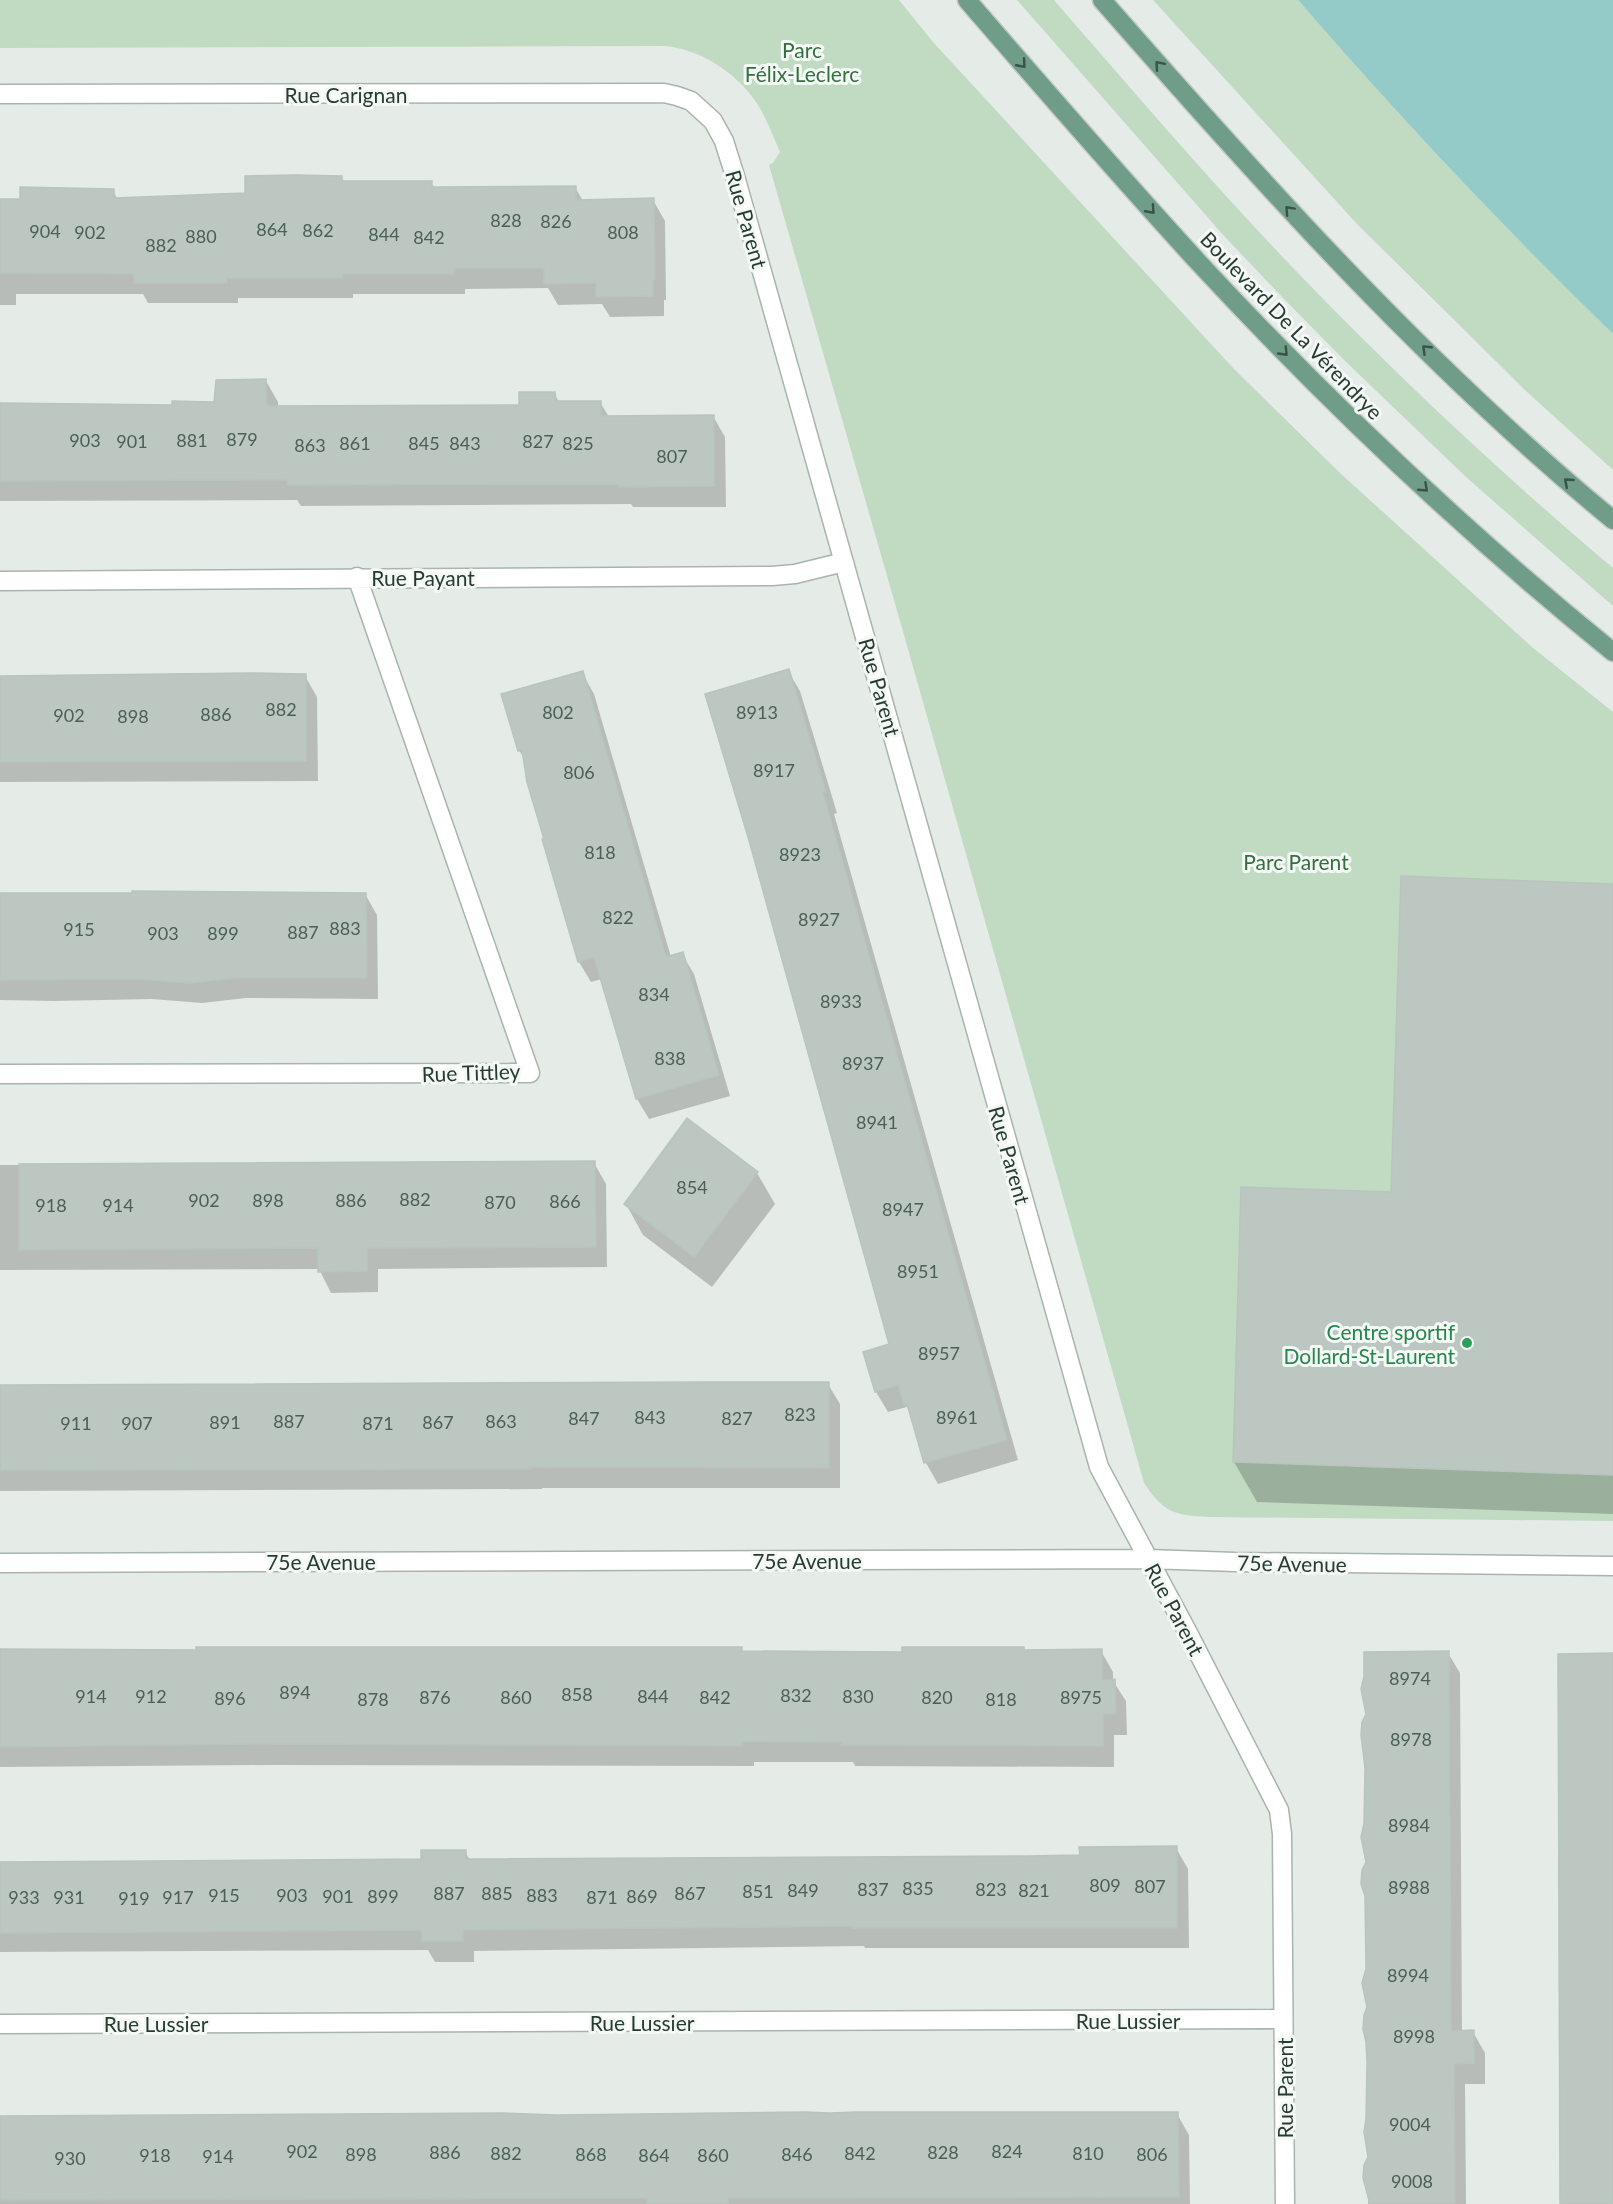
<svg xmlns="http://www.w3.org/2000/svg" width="1613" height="2204" viewBox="0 0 1613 2204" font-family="Lato,sans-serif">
  <rect width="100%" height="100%" fill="#e5ece8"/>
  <path fill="#c1dbc3" d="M0,0H899L933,42L1234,369L1340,473L1532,647L1613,712V1521L1208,1517C1174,1515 1164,1513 1144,1483L902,628L769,165L773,163L780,152C774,138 768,123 761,110C742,76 702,49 664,46L0,48Z
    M1017,0H1054C1134,92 1214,186 1299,274C1398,377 1503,475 1613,568V606L1466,477L1344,360L1284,299L1224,236Z
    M1153,0H1298C1398,116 1503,227 1613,334V470L1527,392L1357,224Z"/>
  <path fill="#94cbc9" d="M1298,0H1613V334C1503,227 1398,116 1298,0Z"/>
  <path fill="#0003" d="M341,177L344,182L431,183L435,188L575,187L583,201L653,200L665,221L666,300H664V316L610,317L602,304L558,305L548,288L465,289V294H353V298H238V303H148L143,294H16V305H0V201L113,191L118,200L246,195Z
    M266,381L278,402V407H520L554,393L559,402H600L609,417L713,416L725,437L726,507H633L631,504L301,506L297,500L0,501V405L174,407L216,404Z
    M788,671L800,691L837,813L834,814L1018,1460L938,1484L926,1463L913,1417L907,1407L888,1412L876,1392L891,1346Z
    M582,673L594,694L671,957L682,954L694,974L730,1096L649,1119L637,1099L602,979L591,982L579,962L528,782L526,762L519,750Z
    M305,676L317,697L318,781L0,782V677Z
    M1613,885V1514L1257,1502L1234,1462L1392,1194Z
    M365,894L377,915L378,999L246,998L202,1003L152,999L54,1001L0,1000V896Z
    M594,1163L606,1184L607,1267L378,1269V1292L331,1293L319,1269L0,1270V1165Z
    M757,1173L775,1204L712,1287L643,1235L626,1204Z
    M828,1384L840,1404V1488H542V1489L0,1491V1386Z
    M741,1649L743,1653L1101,1651L1113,1672V1681L1126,1701L1127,1735H1114V1767L855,1766L853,1762H754V1766L271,1765L0,1767V1651Z
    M1448,1653L1460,1673L1462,2032H1473L1485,2053V2084H1465L1466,2204H1368L1370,2157L1368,2119L1369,2008Z
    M1176,1848L1188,1869L1189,1948H865L864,1946L474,1951V1962H435L428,1950L0,1952V1863L423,1860L465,1852L470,1860L1081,1856Z
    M1177,2114L1189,2135L1190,2204H0V2117Z"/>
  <path fill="#bbc7c0" stroke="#b8c5bd" stroke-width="1.5" d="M296,175L342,176V181H432V187L576,186V200L654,198L655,279L653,280V296L596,297V283L544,284V268H454V274H342V278H227V283H134V274L0,273V199H20V187L114,189V198L245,193V176Z
    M266,379L267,406L519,405V392H555L556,401H601V416L714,415V486L619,487V484L287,485V480L0,481V403L172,405V401L214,402L216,380Z
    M789,669L826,792L823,793L1007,1440L924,1463L907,1404L904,1405L898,1385L875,1392L863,1352L889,1344L748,837L705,694Z
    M583,671L666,957L683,952L719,1075L636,1099L594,957L578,962L542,839H544L527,782L522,750L518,751L501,694Z
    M251,673L306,674V761L0,762V676Z
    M1401,876L1613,884V1475L1233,1462L1241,1187L1391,1192Z
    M132,891L366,893L367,978H234L190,983L139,979L0,980V893H132Z
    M687,1118L758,1172L694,1257L624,1204Z
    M595,1161L596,1247L367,1248V1271L318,1272V1248L19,1250V1164Z
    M703,1382H829V1468L531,1467V1469H469L0,1470V1385Z
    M196,1647H742V1651L902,1652V1647H1024V1650L1102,1649V1680L1115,1679L1116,1714H1103V1746L841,1745L842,1742L742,1741V1746L258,1744L0,1747V1649L196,1650Z
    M1449,1651L1451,2031L1474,2030V2063L1454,2064L1455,2204H1370L1363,2178L1364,2165L1368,2157L1364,2132L1366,2119L1367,2062L1366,2042L1363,2029L1364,2015L1367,2007L1362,1983L1366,1969L1365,1896L1361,1884L1362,1870L1366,1862L1361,1837L1364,1824L1365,1768L1361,1735L1362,1722L1366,1714L1361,1689L1364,1676V1652Z
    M1613,1653V2204H1560L1558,1654Z
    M1177,1846V1928H852V1926L463,1930V1941H422V1930L0,1933V1862L421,1859V1850H466V1859L1027,1856L1080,1855L1079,1847Z
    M805,2112L830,2113L856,2112H1178L1179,2197L728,2198V2204H647V2198L0,2200V2116L504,2113L557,2115Z"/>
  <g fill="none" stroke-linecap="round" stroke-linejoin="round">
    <g stroke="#a8b4ae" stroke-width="21">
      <path id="minor" d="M0,94L664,93L677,96L691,101L713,121L724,141L735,176L1099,1467L1187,1631L1279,1810L1282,1834L1285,2204
        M0,581L772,576L795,574L844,562
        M0,1074L530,1073L357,577
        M0,1563L1148,1559L1235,1562L1613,1566
        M0,2024L1283,2019"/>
    </g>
    <g stroke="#c2c8c6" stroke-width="21">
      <path id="major" d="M967,0C1043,88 1120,177 1199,263C1328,402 1466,533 1613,652
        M1102,0C1262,183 1425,365 1613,520"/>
    </g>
    <use href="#minor" stroke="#fff" stroke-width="18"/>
    <use href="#major" stroke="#6f9d88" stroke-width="18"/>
  </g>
  <defs><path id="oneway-chevron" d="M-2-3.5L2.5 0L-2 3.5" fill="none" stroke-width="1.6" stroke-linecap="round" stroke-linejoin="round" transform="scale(1.5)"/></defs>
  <g stroke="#385448">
    <use href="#oneway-chevron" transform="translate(1022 64) rotate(49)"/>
    <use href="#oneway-chevron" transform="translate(1159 65) rotate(-131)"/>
    <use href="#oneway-chevron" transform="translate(1151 210) rotate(48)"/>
    <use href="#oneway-chevron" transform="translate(1289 210) rotate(-133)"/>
    <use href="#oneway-chevron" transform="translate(1426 349) rotate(-136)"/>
    <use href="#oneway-chevron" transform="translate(1284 352) rotate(46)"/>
    <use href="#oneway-chevron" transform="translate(1568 482) rotate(-139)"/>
    <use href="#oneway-chevron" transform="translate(1424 488) rotate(43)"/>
  </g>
  <circle fill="#2e9e5b" stroke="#f5f9f6" stroke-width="2" cx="1467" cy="1343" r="6"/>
  <g text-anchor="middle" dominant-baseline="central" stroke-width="6" stroke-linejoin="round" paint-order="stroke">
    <g font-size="18" fill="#4b5f56">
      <text x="506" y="220">828</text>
      <text x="556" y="221">826</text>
      <text x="272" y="229">864</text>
      <text x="318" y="230">862</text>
      <text x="45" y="231">904</text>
      <text x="90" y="232">902</text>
      <text x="623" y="232">808</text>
      <text x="384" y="234">844</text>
      <text x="201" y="236">880</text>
      <text x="429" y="237">842</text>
      <text x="161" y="245">882</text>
      <text x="242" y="439">879</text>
      <text x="85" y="440">903</text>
      <text x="192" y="440">881</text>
      <text x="132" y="441">901</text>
      <text x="538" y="441">827</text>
      <text x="355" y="443">861</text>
      <text x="424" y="443">845</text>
      <text x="465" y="443">843</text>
      <text x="578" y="443">825</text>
      <text x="310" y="445">863</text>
      <text x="672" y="456">807</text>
      <text x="281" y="709">882</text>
      <text x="558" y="712">802</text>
      <text x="757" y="712">8913</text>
      <text x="216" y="714">886</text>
      <text x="69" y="715">902</text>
      <text x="133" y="716">898</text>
      <text x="774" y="770">8917</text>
      <text x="579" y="772">806</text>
      <text x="600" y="852">818</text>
      <text x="800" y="854">8923</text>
      <text x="618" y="917">822</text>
      <text x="819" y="919">8927</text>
      <text x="345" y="928">883</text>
      <text x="79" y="929">915</text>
      <text x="303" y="932">887</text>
      <text x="163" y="933">903</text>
      <text x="223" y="933">899</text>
      <text x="654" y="994">834</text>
      <text x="841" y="1001">8933</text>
      <text x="670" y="1058">838</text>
      <text x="863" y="1063">8937</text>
      <text x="877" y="1122">8941</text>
      <text x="692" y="1187">854</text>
      <text x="415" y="1199">882</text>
      <text x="204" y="1200">902</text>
      <text x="268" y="1200">898</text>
      <text x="351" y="1200">886</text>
      <text x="565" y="1201">866</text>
      <text x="500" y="1202">870</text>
      <text x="51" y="1205">918</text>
      <text x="118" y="1205">914</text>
      <text x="903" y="1209">8947</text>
      <text x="918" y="1271">8951</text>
      <text x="939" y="1353">8957</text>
      <text x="800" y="1414">823</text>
      <text x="650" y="1417">843</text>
      <text x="957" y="1417">8961</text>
      <text x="584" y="1418">847</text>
      <text x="737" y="1418">827</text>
      <text x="289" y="1421">887</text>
      <text x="501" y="1421">863</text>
      <text x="225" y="1422">891</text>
      <text x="438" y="1422">867</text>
      <text x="76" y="1423">911</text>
      <text x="137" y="1423">907</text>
      <text x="378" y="1423">871</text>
      <text x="1410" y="1678">8974</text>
      <text x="295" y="1692">894</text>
      <text x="577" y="1694">858</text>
      <text x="796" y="1695">832</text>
      <text x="91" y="1696">914</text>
      <text x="151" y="1696">912</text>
      <text x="653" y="1696">844</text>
      <text x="858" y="1696">830</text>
      <text x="435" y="1697">876</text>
      <text x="516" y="1697">860</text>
      <text x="715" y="1697">842</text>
      <text x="937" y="1697">820</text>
      <text x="1081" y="1697">8975</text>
      <text x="230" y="1698">896</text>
      <text x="373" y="1699">878</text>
      <text x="1001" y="1699">818</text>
      <text x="1411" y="1739">8978</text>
      <text x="1409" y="1825">8984</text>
      <text x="1105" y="1885">809</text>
      <text x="1150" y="1886">807</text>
      <text x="1409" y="1887">8988</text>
      <text x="918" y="1888">835</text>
      <text x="873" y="1889">837</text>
      <text x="991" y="1889">823</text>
      <text x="803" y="1890">849</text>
      <text x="1034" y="1890">821</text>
      <text x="758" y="1891">851</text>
      <text x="449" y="1893">887</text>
      <text x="497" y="1893">885</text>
      <text x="690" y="1893">867</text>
      <text x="224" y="1895">915</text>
      <text x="292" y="1895">903</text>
      <text x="542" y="1895">883</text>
      <text x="338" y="1896">901</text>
      <text x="383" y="1896">899</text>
      <text x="642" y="1896">869</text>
      <text x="24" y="1897">933</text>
      <text x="69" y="1897">931</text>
      <text x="178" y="1897">917</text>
      <text x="602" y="1897">871</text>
      <text x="134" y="1898">919</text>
      <text x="1408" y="1975">8994</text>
      <text x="1414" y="2036">8998</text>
      <text x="1410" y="2124">9004</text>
      <text x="302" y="2151">902</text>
      <text x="1007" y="2151">824</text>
      <text x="445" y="2152">886</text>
      <text x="943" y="2152">828</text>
      <text x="506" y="2153">882</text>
      <text x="860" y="2153">842</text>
      <text x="1088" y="2153">810</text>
      <text x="361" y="2154">898</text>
      <text x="591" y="2154">868</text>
      <text x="797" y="2154">846</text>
      <text x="1152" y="2154">806</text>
      <text x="155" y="2155">918</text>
      <text x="654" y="2155">864</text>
      <text x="713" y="2155">860</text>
      <text x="218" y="2156">914</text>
      <text x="70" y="2158">930</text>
      <text x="1412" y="2181">9008</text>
    </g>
    <g font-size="21" fill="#356f40" stroke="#f5f9f6">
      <text x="802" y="49">Parc<tspan x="802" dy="24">Félix-Leclerc</tspan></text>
      <text x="1296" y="861">Parc Parent</text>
    </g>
    <g font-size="21" fill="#263c32" stroke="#f5f9f6">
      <text x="346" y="94">Rue Carignan</text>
      <text transform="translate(747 219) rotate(74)">Rue Parent</text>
      <text transform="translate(1292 325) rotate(46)">Boulevard De La Vérendrye</text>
      <text x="423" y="577">Rue Payant</text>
      <text transform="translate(880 687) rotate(74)">Rue Parent</text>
      <text transform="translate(471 1072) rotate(-2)">Rue Tittley</text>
      <text transform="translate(1010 1155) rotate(74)">Rue Parent</text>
      <text x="807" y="1560">75e Avenue</text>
      <text x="321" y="1561">75e Avenue</text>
      <text transform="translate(1292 1563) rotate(1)">75e Avenue</text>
      <text transform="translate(1175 1609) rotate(62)">Rue Parent</text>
      <text x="1128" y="2020">Rue Lussier</text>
      <text x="642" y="2022">Rue Lussier</text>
      <text x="156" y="2023">Rue Lussier</text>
      <text transform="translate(1284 2088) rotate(-90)">Rue Parent</text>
    </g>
    <g font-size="21" fill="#27864d" stroke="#f5f9f6" text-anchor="end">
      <text x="1455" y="1331">Centre sportif<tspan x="1455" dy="24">Dollard-St-Laurent</tspan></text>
    </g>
  </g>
</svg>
